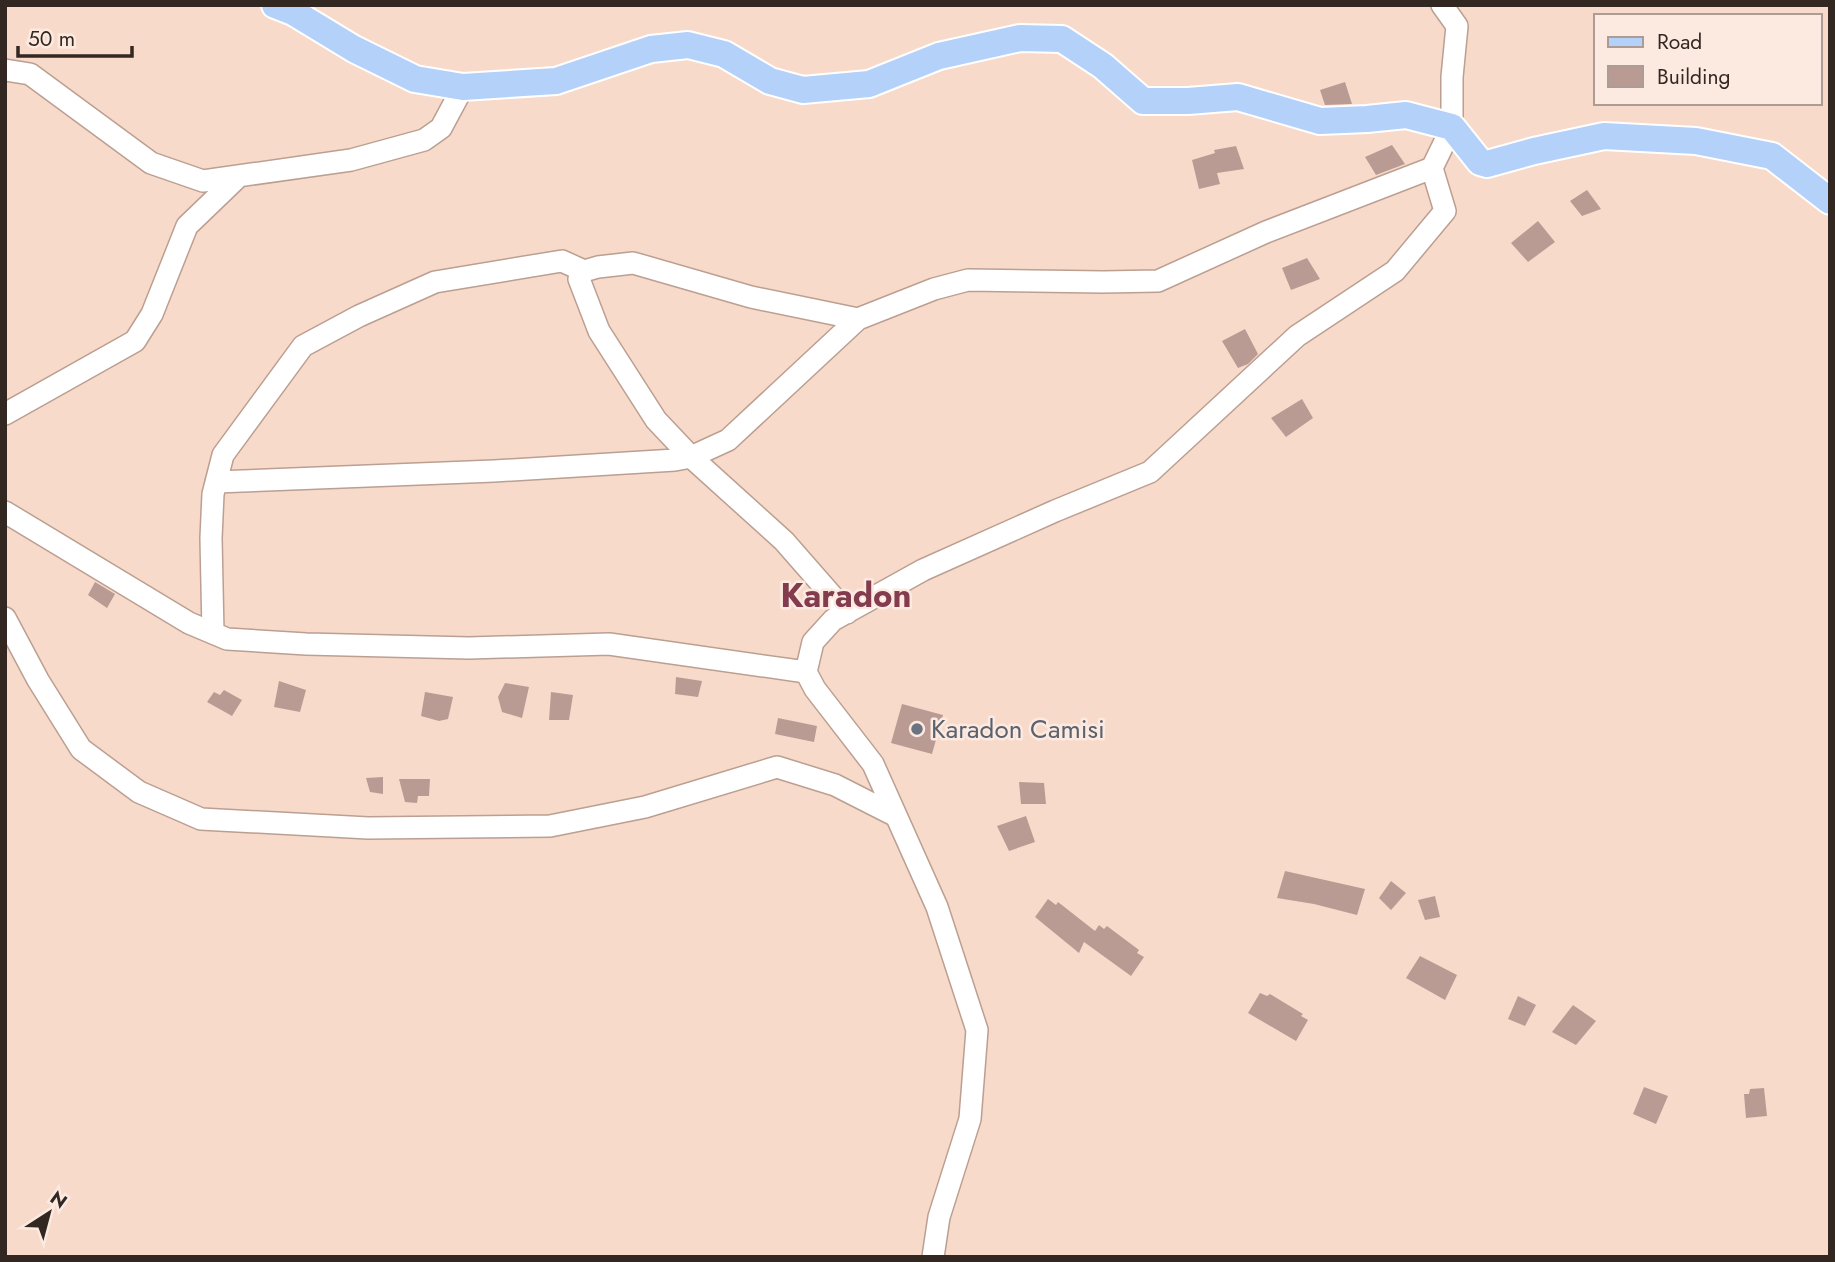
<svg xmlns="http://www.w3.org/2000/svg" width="1835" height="1262" viewBox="0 0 1835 1262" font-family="Jost,sans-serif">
  <rect width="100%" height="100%" fill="#f8dacb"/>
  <path fill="#ba9b93" d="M1345,82L1352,104L1325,105L1320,90Z
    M1392,145L1405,164L1376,175L1365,157Z
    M1236,146L1244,169L1217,173L1220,184L1199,189L1192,160L1215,153L1214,150Z
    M1587,190L1601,209L1582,216L1570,201Z
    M1538,221L1555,242L1528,262L1511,243Z
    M1307,258L1320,279L1291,290L1282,268Z
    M1245,329L1258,354L1248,364L1238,368L1222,341Z
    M1302,399L1313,418L1286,437L1271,418Z
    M95,582L115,594L107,608L88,595Z
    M676,677L702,681L698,697L675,694Z
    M279,681L306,690L300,712L274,707Z
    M505,683L529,687L522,718L502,712L498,697Z
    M224,690L242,700L232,716L207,702L214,692L220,695Z
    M425,692L453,697L448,719L439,721L421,716Z
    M551,692L573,695L569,720H549Z
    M902,704L943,715L932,754L891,743Z
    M778,718L817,726L814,742L775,734Z
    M383,777V794L370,792L366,778Z
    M399,779H430L429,796H418L417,803L405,802Z
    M1019,782L1044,783L1046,804H1021Z
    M1026,816L1035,842L1009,851L997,826Z
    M1285,871L1365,889L1357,915L1314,904L1277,898Z
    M1391,881L1406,893L1391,910L1379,898Z
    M1435,896L1440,917L1425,920L1418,900Z
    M1048,899L1056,905L1058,902L1095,931L1099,925L1104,929L1107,926L1139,950L1137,953L1144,957L1131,976L1084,942L1079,953L1035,917Z
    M1420,956L1457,975L1445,1000L1406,978Z
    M1260,993L1267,996L1270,994L1303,1014L1301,1016L1308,1020L1296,1041L1248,1013Z
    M1518,996L1536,1005L1525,1026L1508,1019Z
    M1573,1005L1596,1021L1576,1045L1552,1032Z
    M1644,1087L1668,1096L1656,1124L1633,1114Z
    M1764,1088L1767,1116L1746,1118L1744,1094H1749L1750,1089Z"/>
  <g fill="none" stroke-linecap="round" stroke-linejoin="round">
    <g stroke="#bb9f91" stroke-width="24">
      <path id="minor" d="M5,70L30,74L151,163L203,181L351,160L424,140L441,128L463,87
        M5,414L135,341L152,314L187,226L239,176
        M216,482L494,471L675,460L691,457L728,440L858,319
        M5,512L189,623L227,639L306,644L469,648L609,644L806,672
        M847,613L784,541L691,457L656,420L599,331L579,279L584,271L598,267L633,263L751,297L858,319L934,289L968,280L1103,282L1158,281L1266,232L1432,168
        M5,618L38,680L81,749L139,792L201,819L368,828L550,826L645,807L777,767L835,785L896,816
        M213,633L211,538L213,494L223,455L303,346L359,316L435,282L562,261L584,271
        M933,1257L939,1217L970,1119L977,1030L937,907L873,764L815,689L806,672L813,642L833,620L923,570L1055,511L1150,472L1297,336L1395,271L1445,211L1432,168L1452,127V77L1457,26L1442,5"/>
    </g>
    <g stroke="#fff" stroke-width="30">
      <path id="major" d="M275,5L293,12L354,49L415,79L463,87L556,81L651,49L688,45L724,54L770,81L803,90L869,84L939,56L1020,38L1062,39L1103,66L1143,101H1188L1238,97L1320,121L1367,119L1406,115L1452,127L1480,162L1487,164L1534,151L1604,136L1696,141L1772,156L1830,201"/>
    </g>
    <use href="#minor" stroke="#fff" stroke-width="21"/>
    <use href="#major" stroke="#b3d1f9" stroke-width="26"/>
  </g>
  <circle fill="#6b7280" stroke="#fceae1" stroke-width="2.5" cx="917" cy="729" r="7"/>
  <g text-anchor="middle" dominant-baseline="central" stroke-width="5" stroke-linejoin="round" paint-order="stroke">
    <g font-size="26" fill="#5b616d" stroke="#fceae1" text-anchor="start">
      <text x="931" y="729">Karadon Camisi</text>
    </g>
    <g font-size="33" font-weight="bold" fill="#833b4e" stroke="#fceae1">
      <text x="846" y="595">Karadon</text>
    </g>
  </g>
  <rect width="1835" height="1262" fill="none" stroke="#332722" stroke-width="14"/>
  <rect x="1594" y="14" width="228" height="91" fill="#fceae1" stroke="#ac9c95" stroke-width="2"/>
  <rect x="1608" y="37" width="35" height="10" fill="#b3d1f9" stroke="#ac9c95" stroke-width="2"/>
  <text x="1657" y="49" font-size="21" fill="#332722">Road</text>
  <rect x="1608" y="66" width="35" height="21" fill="#ba9b93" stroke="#ac9c95" stroke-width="2"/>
  <text x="1657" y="84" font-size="21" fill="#332722">Building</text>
  <g transform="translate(49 1213) rotate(36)" stroke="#fceae1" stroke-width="5" paint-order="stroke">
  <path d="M0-5L12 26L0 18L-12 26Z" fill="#332722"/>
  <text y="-10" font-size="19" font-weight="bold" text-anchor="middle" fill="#332722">N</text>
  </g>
  <path d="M18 46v10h114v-10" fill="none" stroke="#332722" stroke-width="3.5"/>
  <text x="28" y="46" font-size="21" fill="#332722" stroke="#fceae1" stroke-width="5" paint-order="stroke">50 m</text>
</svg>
